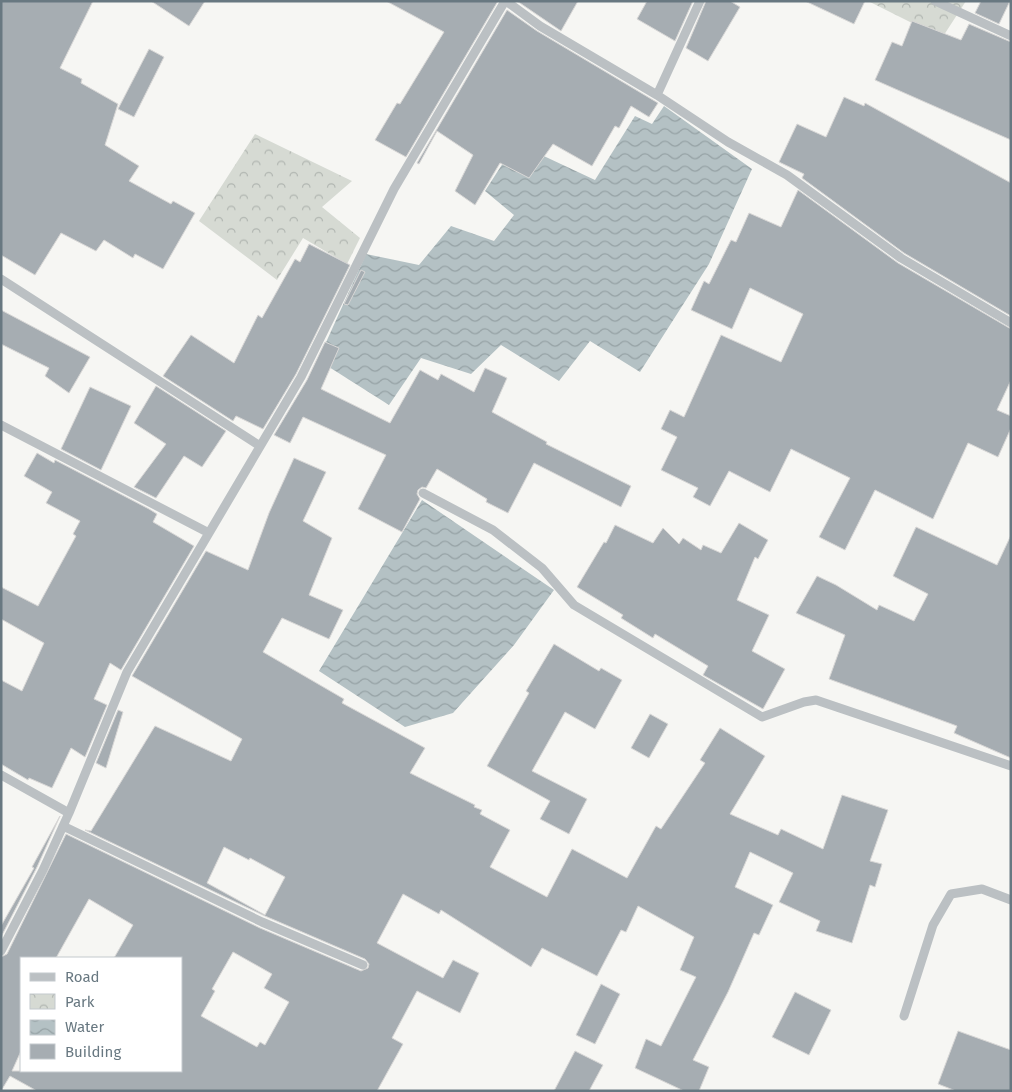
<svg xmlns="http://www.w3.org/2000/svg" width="1012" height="1092" viewBox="0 0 1012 1092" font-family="'Fira Sans',sans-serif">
  <defs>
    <pattern id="park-crowns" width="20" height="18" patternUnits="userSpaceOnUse" patternTransform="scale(1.25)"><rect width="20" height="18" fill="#d6dad3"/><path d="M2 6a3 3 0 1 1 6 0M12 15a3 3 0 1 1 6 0" fill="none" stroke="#b1b6b1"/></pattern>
    <pattern id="water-waves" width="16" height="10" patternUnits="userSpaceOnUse" patternTransform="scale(1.25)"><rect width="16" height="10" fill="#b4c1c4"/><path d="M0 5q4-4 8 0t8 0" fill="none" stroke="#96a2a5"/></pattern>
  </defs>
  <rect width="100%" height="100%" fill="#f6f6f3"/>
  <path fill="url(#park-crowns)" d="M868,1H966L942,38Z
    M255,134L352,181L322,207L360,238L347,264L303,238L277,280L199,221Z"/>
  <path fill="url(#water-waves)" d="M664,106L752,169L709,264L640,372L590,341L559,381L501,345L471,374L421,358L389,405L318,360L366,254L419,265L451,226L494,241L514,215L485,191L516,143L595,180L635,116L652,124Z
    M422,500L554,590L514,645L453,713L405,727L319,671Z"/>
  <path fill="#a6adb2" stroke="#d8d7d6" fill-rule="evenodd" d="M1,1H93L60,68L82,79L81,83L118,104L105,145L139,166L129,181L171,204L173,201L195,213L163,269L135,254L133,258L104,240L96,251L61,233L35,275L1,255Z
    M151,1H205L189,26Z
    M386,1H498L406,157L375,140L397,103L400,104L444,32Z
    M517,1H578L561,31Z
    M647,1H693L675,41L637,19Z
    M706,1H730L740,7L708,61L686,48Z
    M805,1H865L854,24Z
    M981,1H1010L999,24L975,13Z
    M507,10L537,31L658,103L649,117L631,106L619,128L615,126L592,166L553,144L529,178L500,163L475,205L455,191L473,155L437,131L419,164L417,163Z
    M912,21L961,40L969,24L1011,42V140L875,80L892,42L902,46Z
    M149,49L164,57L134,117L118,109Z
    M844,97L864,106L865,103L1011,183V316L904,253L802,178L804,174L779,162L797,124L826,137Z
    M798,190L898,263L1011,329V380L997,410L1011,416V428L998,457L968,443L933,519L875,490L845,550L819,537L850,478L791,449L770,492L729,471L710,506L693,497L698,488L661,470L677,437L661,429L670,410L684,417L721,335L781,362L803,314L750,288L732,329L691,310L704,281L709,284L731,240L736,242L749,213L781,227Z
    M309,244L350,265L296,374L263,429L236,416L233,421L163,376L191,335L234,363L258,315L262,318L295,259L300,262Z
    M361,270L365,272L348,305L344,304Z
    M1,310L90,357L69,393L45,376L49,368L1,344Z
    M325,342L339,348L321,389L390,423L420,370L438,380L441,374L474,392L485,368L507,378L492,412L547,442L546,444L631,486L621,507L534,463L508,513L486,502L487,499L437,469L426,488L422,487L418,490L417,494L420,499L402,532L358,509L386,455L303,417L290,443L274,435L307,380Z
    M156,386L226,431L202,467L184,456L156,498L134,487L166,444L134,423Z
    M90,387L131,406L101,470L61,449Z
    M37,453L54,463L55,460L149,509L157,514L153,522L194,546L121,670L110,663L94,699L107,705L85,757L71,748L52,788L29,778L28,780L1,764V680L22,691L44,643L1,619V587L38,606L76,536L73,534L80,521L46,503L52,492L24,476Z
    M294,458L326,472L303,521L332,538L309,595L343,610L329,639L282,618L263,652L344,699L342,703L425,748L410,773L475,805L474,807L482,810L480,814L510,830L490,867L547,897L572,849L627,878L656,826L661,829L705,763L700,760L720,728L765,756L730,814L778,835L781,829L823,849L842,795L888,810L870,861L882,864L875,887L870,885L852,943L816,931L820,921L779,902L793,873L750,852L735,887L773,905L759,935L754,933L728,992L693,1060L709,1067L699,1091H684L635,1068L646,1039L661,1046L696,977L680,970L694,937L638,906L626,932L621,930L597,976L542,948L531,967L441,910L439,914L403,894L377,943L443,978L453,960L479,973L460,1013L417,991L392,1038L403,1044L377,1091H37L10,1076L1,1091V957L7,954L66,834L260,928L361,971L368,968L369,964L365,959L265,916L85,830L91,831L155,726L231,761L242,739L132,676L206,551L248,570L269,513ZM224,847L249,860L250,858L285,877L265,915L207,883ZM89,899L133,925L114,958H181V1071H12L21,1051V958H56ZM233,952L272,974L264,988L289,1002L265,1045L260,1042L257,1047L201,1016L215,991L212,989Z
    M739,523L768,540L758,559L755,557L737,600L769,615L752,651L785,669L763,709L703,675L708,666L655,634L653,638L621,618L623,615L577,587L604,542L606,543L615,525L653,543L663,528L679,544L683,538L701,550L703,545L721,553Z
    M916,527L997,565L1011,535V758L954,733L957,726L829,679L845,635L796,613L817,576L836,585L877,610L879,605L914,621L928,594L893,576Z
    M554,644L599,671L601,668L622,680L595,729L565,712L532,771L587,799L569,834L540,819L550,801L487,766L529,693L526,691Z
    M118,710L123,712L106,768L96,763Z
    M650,714L668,724L649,758L631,748Z
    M60,816L37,867L1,937V926L34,868L32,867Z
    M601,984L620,994L595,1044L576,1035Z
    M795,992L831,1010L809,1055L772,1037Z
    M958,1031L1011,1050V1091H956L938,1084Z
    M575,1051L603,1065L589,1091H554Z"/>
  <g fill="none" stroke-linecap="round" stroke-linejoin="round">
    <path stroke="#bbc0c3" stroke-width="9" d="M506,1L540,26L657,95L728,142L787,175L901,258L1011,323
      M935,1L1011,36
      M657,95L700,1
      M1,279L260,446
      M1,425L209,533
      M423,493L493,530L542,568L574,605L762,717L804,702L816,700L1011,766
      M1,775L69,813
      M63,826L262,922L363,965
      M1,951L43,870L69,813L127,672L301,377L394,189L505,1
      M904,1016L933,925L951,894L982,889L1011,900"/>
  </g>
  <rect width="1012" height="1092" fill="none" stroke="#687881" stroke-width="5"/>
  <rect x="20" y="957" width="162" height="115" fill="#ffffff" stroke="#c3c9cd"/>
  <rect x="30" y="973" width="25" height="8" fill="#bbc0c3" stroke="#c3c9cd"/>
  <text x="65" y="982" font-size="15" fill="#687881">Road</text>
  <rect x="30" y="994" width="25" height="15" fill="url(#park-crowns)" stroke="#c3c9cd"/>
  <text x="65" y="1007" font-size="15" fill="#687881">Park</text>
  <rect x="30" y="1020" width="25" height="15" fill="url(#water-waves)" stroke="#c3c9cd"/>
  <text x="65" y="1032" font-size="15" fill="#687881">Water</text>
  <rect x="30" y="1044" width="25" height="15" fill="#a6adb2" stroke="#c3c9cd"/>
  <text x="65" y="1057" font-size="15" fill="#687881">Building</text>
</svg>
